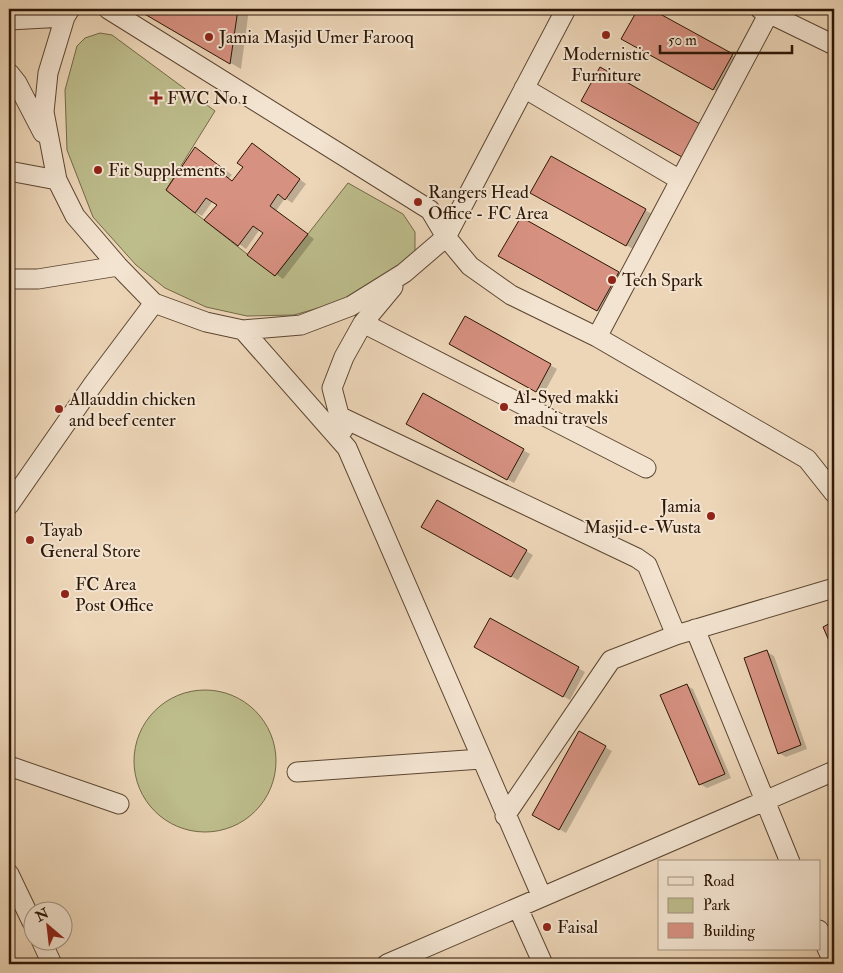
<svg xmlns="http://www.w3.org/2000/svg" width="843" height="973" viewBox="0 0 843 973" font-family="'IM FELL Double Pica',serif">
  <rect width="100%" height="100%" fill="#edd6b8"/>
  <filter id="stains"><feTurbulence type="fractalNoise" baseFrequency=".004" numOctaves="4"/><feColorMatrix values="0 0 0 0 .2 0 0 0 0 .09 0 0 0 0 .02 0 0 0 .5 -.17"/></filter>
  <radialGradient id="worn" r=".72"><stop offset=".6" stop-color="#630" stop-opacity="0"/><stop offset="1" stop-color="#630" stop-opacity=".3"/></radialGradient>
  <path fill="#bdbc8b" stroke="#746948" d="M100,33L112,35L215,111L166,190L275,276L348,183L403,214L415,232V252L400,272L336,303L294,315L247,316L206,307L165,288L136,265L93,217L67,150L65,90L77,46L85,38Z
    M134 761a71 71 0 1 1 142 0a71 71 0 1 1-142 0Z"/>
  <path fill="#0003" d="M138,9H249L241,69Z
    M640,9H648L739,59L720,93L623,39Z
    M259,149L306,184L292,203L285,198L276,211L314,239L283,279L249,255L265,233L260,229L246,249L206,220L219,204L213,201L202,216L195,212L202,153L232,175L228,179L233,182Z
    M552,158L652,214L633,249L532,193Z
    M521,219L625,277L604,314L500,256Z
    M466,318L557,369L543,395L451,344Z
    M424,395L530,454L514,483L408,424Z
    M437,501L533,555L518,580L423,527Z
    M491,619L585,672L570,700L475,647Z
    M767,652L774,656L807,749L786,757L779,753Z
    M686,685L693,689L731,778L707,788L700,784Z
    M580,733L612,751L566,833L534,815Z"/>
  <path fill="#d79181" stroke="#2c1605" d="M136,9H238L230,64Z
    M638,9H651L733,54L713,90L621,39Z
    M600,67L700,124L682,157L581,101Z
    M252,143L300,179L285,200L278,194L270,206L308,234L275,276L247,255L263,233L253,226L238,246L204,220L217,205L206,198L195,213L166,190L195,147L226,171L223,174L232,181L243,167L237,163Z
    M551,156L646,209L626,246L530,193Z
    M521,217L619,272L597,311L498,256Z
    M465,316L551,364L536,392L449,344Z
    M423,393L524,449L507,480L406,424Z
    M437,500L527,550L511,577L421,527Z
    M490,618L579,667L563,697L474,647Z
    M834,621V652L823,627Z
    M767,650L801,745L778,754L744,658Z
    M687,684L725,774L699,785L660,695Z
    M579,731L606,746L559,830L532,815Z"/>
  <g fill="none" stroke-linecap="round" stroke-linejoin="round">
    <g stroke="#5c4632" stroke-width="21">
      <path id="minor" d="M70,9L65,17L48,73L44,112L57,180L75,216L118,266L154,303L206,322L243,330L301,325L351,306L404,273L446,237L566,9
        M108,9L430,210L446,237L470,266L511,295L597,337L807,459L834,493
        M760,9L834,45
        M9,20L65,17
        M9,73L17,83L43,133
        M524,88L680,180
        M9,171L57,180
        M9,279H38L118,266
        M363,323L646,468
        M243,330L347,448L542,897
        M597,337L769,13
        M341,417L637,558L647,565L676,635
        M343,430L332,388L344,357L363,323L393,287
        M9,505L94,383L154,303
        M695,629L790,862
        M9,766L119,804
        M297,772L481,759
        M505,816L611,660L676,635L834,588
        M9,874L32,922
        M518,908L543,964
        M819,930L834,964
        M41,940L52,964
        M387,964L834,771"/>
    </g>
    <use href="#minor" stroke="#f3e4d1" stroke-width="19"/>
  </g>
  <g fill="#8f2418" stroke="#f3e4d1" stroke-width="2">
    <circle cx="606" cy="35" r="5"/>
    <circle cx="209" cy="37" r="5"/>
    <path d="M153.5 90.5h5v5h5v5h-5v5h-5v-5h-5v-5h5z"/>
    <circle cx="98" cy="170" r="5"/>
    <circle cx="418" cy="202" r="5"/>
    <circle cx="612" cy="280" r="5"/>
    <circle cx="504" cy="407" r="5"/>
    <circle cx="59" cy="409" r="5"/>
    <circle cx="711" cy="516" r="5"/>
    <circle cx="30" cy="540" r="5"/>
    <circle cx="65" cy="594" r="5"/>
    <circle cx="547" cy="927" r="5"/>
  </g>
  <g text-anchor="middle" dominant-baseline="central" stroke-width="4" stroke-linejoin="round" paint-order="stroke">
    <g font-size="18" fill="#2c1605" stroke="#f3e4d1" text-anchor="start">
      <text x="219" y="37">Jamia Masjid Umer Farooq</text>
      <text x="606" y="54" text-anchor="middle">Modernistic<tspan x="606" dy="21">Furniture</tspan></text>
      <text x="167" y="98">FWC No 1</text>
      <text x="108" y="170">Fit Supplements</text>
      <text x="428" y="192">Rangers Head<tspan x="428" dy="21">Office - FC Area</tspan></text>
      <text x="622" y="280">Tech Spark</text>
      <text x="514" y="397">Al-Syed makki<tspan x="514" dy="21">madni travels</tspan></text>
      <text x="69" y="399">Allauddin chicken<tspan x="69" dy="21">and beef center</tspan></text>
      <text x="701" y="506" text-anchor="end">Jamia<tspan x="701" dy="21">Masjid-e-Wusta</tspan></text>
      <text x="40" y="530">Tayab<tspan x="40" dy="21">General Store</tspan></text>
      <text x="75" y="584">FC Area<tspan x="75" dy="21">Post Office</tspan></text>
      <text x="557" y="927">Faisal</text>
    </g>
  </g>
  <rect width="843" height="973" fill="none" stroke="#edd6b8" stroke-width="30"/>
  <rect x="10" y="10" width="823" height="953" fill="none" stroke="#2c1605" stroke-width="2.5"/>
  <rect x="15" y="15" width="813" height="943" fill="none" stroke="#2c1605"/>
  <rect x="658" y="860" width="162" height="90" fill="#f3e4d1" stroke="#a3927f"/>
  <rect x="668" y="877" width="25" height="8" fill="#f3e4d1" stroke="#a3927f"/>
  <text x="703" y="886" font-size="15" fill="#2c1605">Road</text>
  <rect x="668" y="898" width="25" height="15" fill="#bdbc8b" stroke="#a3927f"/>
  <text x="703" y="910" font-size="15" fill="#2c1605">Park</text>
  <rect x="668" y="923" width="25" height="15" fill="#d79181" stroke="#a3927f"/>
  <text x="703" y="936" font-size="15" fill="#2c1605">Building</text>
  <g transform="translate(48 926) rotate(332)"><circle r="24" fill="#f3e4d1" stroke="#a3927f"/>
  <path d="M0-4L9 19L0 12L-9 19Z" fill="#8f2418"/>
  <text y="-8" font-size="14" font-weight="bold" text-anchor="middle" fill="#2c1605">N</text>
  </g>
  <path d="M660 45v8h132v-8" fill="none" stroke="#2c1605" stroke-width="2.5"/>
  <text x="668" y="45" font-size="15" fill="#2c1605" stroke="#f3e4d1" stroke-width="4" paint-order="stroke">50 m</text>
  <rect width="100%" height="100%" filter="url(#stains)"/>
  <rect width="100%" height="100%" fill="url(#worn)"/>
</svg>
